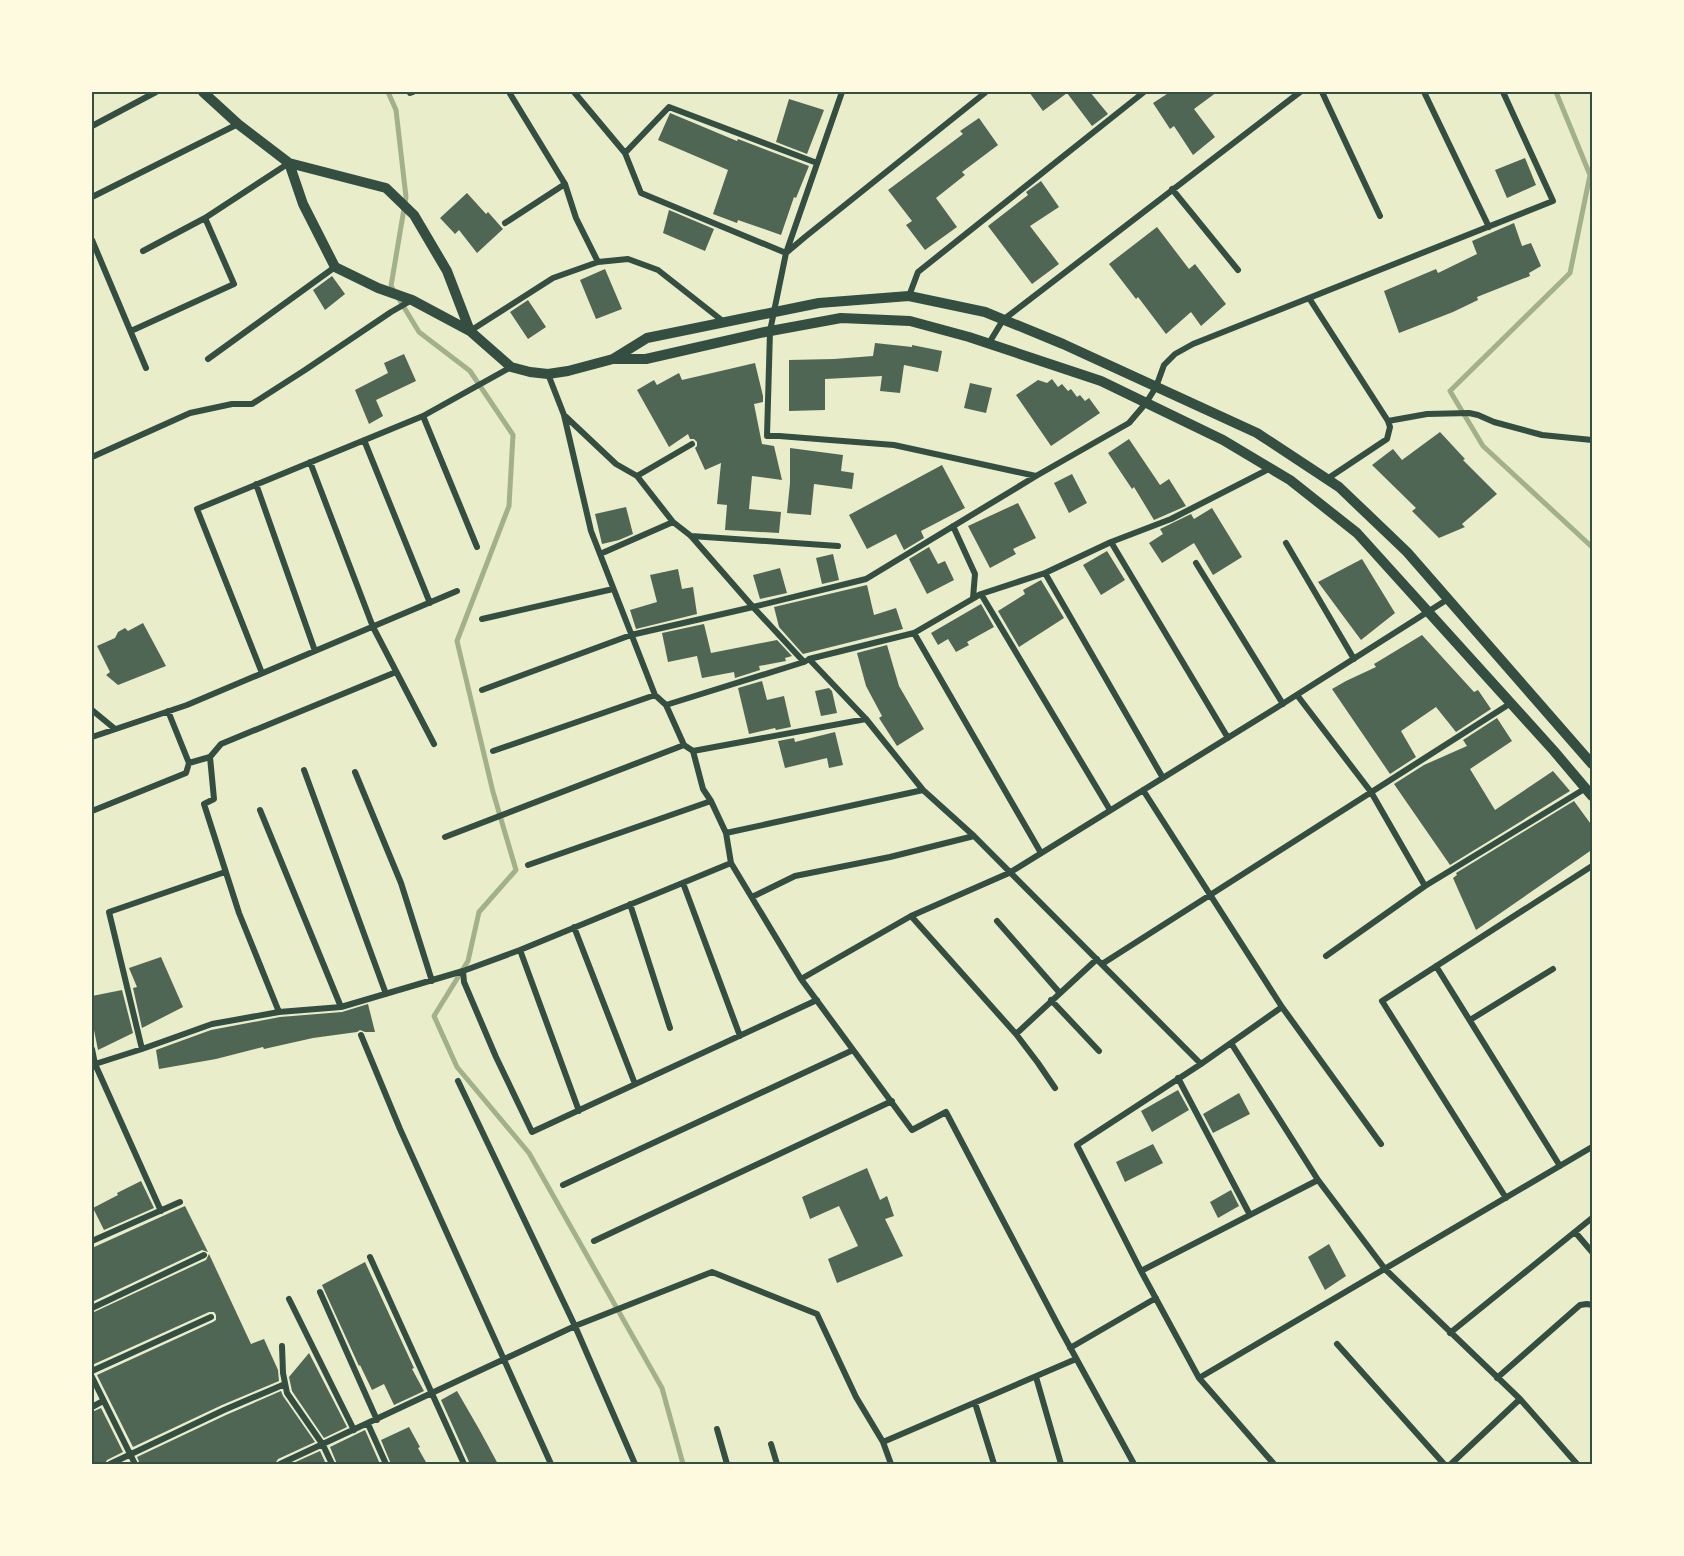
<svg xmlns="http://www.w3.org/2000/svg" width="1684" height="1556" viewBox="0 0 1684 1556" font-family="Inter,sans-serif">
  <rect width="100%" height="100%" fill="#e9edc9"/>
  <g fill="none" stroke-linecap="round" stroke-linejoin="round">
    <path stroke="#a3b18a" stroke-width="5" d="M388,92L396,110L406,197L391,286L419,332L470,371L513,435L509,506L457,641L493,792L516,870L479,912L468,961L434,1016L457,1067L529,1153L662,1388L683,1464
      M1556,92L1590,175L1570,273L1450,391L1483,446L1592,547"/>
  </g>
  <path fill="#4f6655" d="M1029,92H1090L1108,114L1092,126L1067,93L1043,111Z
    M1170,92H1217L1194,109L1215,137L1193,155L1174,126L1170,129L1153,103Z
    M789,99L824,110L807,154L776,142Z
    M670,113L737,141L738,139L809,166L796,198L794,197L781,235L738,220L737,223L713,214L728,170L658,140Z
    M979,118L998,145L962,172L965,175L936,198L957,227L925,250L906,225L912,221L888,190L963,134L960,131Z
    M1525,158L1536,185L1507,198L1495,170Z
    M1041,181L1059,207L1030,226L1059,264L1032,284L988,226L1028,195L1026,192Z
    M467,193L486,214L488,212L503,229L477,253L459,230L455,234L440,218Z
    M669,210L714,229L705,251L663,233Z
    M1514,223L1522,246L1531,243L1541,266L1529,273L1530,276L1477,297L1478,300L1453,312L1399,333L1384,291L1436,269L1438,273L1477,254L1472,241Z
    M1157,227L1189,269L1195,264L1226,304L1201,326L1191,312L1166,334L1138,297L1136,299L1109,264Z
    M605,269L622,309L596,319L580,280Z
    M332,276L345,294L325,310L313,290Z
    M528,300L546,327L528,339L510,312Z
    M875,343L912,347V345L942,351L938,372L904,365L900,393L880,391L882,376L825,379V410L789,411V360L834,359L873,356Z
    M404,354L416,381L376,400L383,416L369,424L355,390L388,373L384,363Z
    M755,363L763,396V402L754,404L762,444L774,446L782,480L752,476L749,509L781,512L779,533L725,530L727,505L717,504L721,463L705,470L695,448L697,446V442L694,439H690L688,434L669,447L637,390L654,380L657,385L679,373L682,380Z
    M1052,379L1058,387L1062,384L1068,391L1071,389L1077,397L1080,395L1085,401L1089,398L1100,413L1051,446L1016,395L1038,380L1047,383Z
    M970,383L992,388L986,413L964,408Z
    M1440,432L1465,459L1463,460L1497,494L1462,524L1465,527L1439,538L1412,511L1416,508L1372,465L1393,449L1402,460Z
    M1129,439L1160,485L1169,479L1186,506L1154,520L1134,487L1132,489L1108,453Z
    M790,448L843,455L841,471L854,473L852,489L814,484L811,515L787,513L790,483Z
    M942,465L965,508L921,531L924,538L904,550L896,534L867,549L849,515Z
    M1072,474L1087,503L1069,513L1054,483Z
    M1018,503L1036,538L1013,549L1016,554L990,568L968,526Z
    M626,507L633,534L619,540L602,544L595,514Z
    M1212,508L1242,557L1213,575L1194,543L1162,563L1149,543L1163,534L1160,529L1191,514L1194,519Z
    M929,547L938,564L945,561L954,580L927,594L909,559Z
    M1107,551L1125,580L1101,595L1083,565Z
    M833,554L839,580L822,584L816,558Z
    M1362,559L1395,613L1361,640L1318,582Z
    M780,568L787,593L760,599L753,575Z
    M678,569L682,589L693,587L697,614L636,629L630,610L657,602L650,575Z
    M1041,580L1064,618L1019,647L998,611L1025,594L1023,590Z
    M867,585L874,615L896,608L903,629L803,654L779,627L774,607Z
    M981,604L994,627L967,642L969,645L956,652L948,639L938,645L931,633Z
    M143,623L166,666L118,685L106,675L110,672L97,646L115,638L118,632L125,628L128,631Z
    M704,624L711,653L777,640L792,656L785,658L786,661L759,666L760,670L735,678L734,672L702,678L697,656L668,662L662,633Z
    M1422,635L1474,692L1478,690L1491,709L1456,732L1436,707L1401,731L1416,757L1390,774L1332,689L1346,681L1376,667L1374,664Z
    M887,645L899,686L924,729L897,746L879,718L882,716L866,686L857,653Z
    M762,681L767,700L784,696L791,727L776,730L775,728L749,734L738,688Z
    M829,688L832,691L837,713L821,716L815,691Z
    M1497,718L1512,741L1470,769L1495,810L1553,771L1570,791L1450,865L1394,784L1424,765L1467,746L1463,740Z
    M835,732L843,765L829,768L827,758L785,768L778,741L794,738L795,742Z
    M1574,801L1593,827V849L1476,930L1453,878L1457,875L1456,873Z
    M161,957L183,1007L142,1028L133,988L137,987L129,968Z
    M122,990L133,1033L98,1050L92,1020V996Z
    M368,1004L375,1032H365L360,1030L357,1032L313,1038L264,1049L263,1047L216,1059L159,1069L156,1050L211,1030L280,1017L342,1012Z
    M1178,1090L1189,1110L1152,1132L1141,1111Z
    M1239,1093L1250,1114L1213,1133L1203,1114Z
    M1153,1144L1163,1163L1125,1182L1116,1162Z
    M867,1168L880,1200L887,1196L894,1216L885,1219L903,1256L837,1283L828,1259L858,1246L839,1206L810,1219L802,1197Z
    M141,1181L154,1208L104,1230L93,1208L118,1195L117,1193Z
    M1231,1190L1239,1206L1218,1218L1210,1202Z
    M185,1206L208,1252L202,1250L92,1302V1248Z
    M1329,1244L1346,1276L1325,1290L1308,1257Z
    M209,1254L251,1344L264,1339L278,1370L279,1381L222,1405L133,1447L97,1375L213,1322L216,1320V1315L214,1312H209L92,1365V1313L206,1260Z
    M365,1262L414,1368L412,1369L424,1391L394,1405L384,1384L372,1390L360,1365L359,1366L322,1285Z
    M309,1353L347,1427L324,1438L292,1391L289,1377Z
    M281,1391L283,1396L315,1442L278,1459L275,1464H140L137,1457L226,1415Z
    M457,1391L479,1429L498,1464H470L441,1400Z
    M101,1408L123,1452L107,1460L105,1464H92V1412Z
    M409,1427L420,1447L418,1448L427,1464H391L381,1440Z
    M365,1430L380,1464H337L330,1447Z
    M320,1451L326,1464H291Z"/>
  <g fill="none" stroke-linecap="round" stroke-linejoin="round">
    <path stroke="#344e41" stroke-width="6" d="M509,92L565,184
      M574,92L625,153L641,193L786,253L805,237L986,92
      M842,92L786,253L770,331L767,436H779L894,445L1036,476
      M1322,92L1380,216
      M1424,92L1489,227
      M410,93L413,92
      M92,126L156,92
      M625,153L669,107L817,163
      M1172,189L1238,270
      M92,197L238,124
      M505,223L565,184L576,218L598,262
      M92,240L146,368
      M143,251L205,218L289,163
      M909,296L918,272L1144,92
      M1309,298L1388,421L1390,427L1387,439L1327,479
      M131,331L234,284L205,218
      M470,331L553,278L598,262L628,259L658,270L724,322
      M989,343L1003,320L1300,92
      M208,359L335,267
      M548,374L564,415L616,464L637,476L673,522L691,536L753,607L804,662L809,659L866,719L923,790L974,836L1201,1064
      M564,415L591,531L655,695L666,705L684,745L693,751L703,789L711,801L726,833L731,863L801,979L912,1130L946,1112L1059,1327L1134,1464
      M423,416L477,547
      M1388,421L1427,414L1469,413L1478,415L1494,422L1542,435L1592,440
      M364,440L430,603
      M92,457L190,413L232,404H252L305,370L391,312L412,300
      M310,462L373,627L434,744
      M637,476L692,444
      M256,484L315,651
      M953,526L975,574L973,598L981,594L1110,810
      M691,536L838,546
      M1111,542L1228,738
      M1286,543L1354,659
      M600,554L673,522
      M1196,563L1283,704
      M482,619L613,589
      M914,633L981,594L1045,573
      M809,659L914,633L1041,853
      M262,673L197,509L423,416L511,367
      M482,690L631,635L753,607L866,579L1036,476L1129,423L1146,403L1156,387L1164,365L1175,354L1193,344L1553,201L1503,92
      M1297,695L1371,792L1425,886
      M666,705L804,662
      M92,710L115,729
      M168,711L189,763L210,757L214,799L204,804L239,913L279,1012
      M92,737L187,705L457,591
      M493,751L655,695
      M693,751L866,719
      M210,757L221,744L396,672
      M304,770L386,994
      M355,772L401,883L432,981
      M1163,778L1045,573L1111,542L1171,519L1271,468
      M1143,790L1282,1007L1381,1144
      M260,810L341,1007
      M92,811L186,773L189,763
      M726,833L923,790
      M445,837L684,745
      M528,865L711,801
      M683,883L740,1036
      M752,897L795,876L890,857L974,836
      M630,904L670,1028
      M911,916L1016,1034L1097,959
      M997,921L1059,992
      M574,927L635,1084
      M520,950L579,1111
      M1326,956L1425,886L1586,788
      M1102,964L1511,703
      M1436,966L1560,1166
      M463,971L464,982L496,1057L532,1132L817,1000
      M801,979L911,916L1009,873L1276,708L1448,599
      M1051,1000L1099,1051
      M1470,1020L1553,969
      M1016,1034L1038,1063L1055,1088
      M361,1035L400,1129L551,1464
      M1231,1043L1318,1180L1385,1269L1520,1399L1577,1464
      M92,1049L95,1064L161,1211
      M142,1049L109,912L225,872
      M92,1065L142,1049L212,1024L279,1012L341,1007L463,971L520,950L731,863
      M1178,1078L1250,1215
      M458,1081L575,1326L635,1464
      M563,1185L853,1050
      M1506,1198L1382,1001L1592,866
      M1575,1232L1592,1252
      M92,1241L180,1202
      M594,1241L892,1101
      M370,1257L464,1464
      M1141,1271L1318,1180
      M320,1292L377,1420
      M289,1299L354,1430
      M92,1308L204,1255
      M1450,1333L1592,1218
      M1337,1344L1444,1464
      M282,1346L283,1373L287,1393L323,1445L332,1464
      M1070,1348L1156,1298
      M92,1371L211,1317
      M92,1377L135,1464
      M1036,1377L1061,1464
      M1199,1378L1592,1147
      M1497,1378L1580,1305L1587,1304L1592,1305
      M975,1403L994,1464
      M92,1407L103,1401
      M368,1424L386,1464
      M717,1429L727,1464
      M883,1442L1076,1359
      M771,1444L777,1464
      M110,1464L224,1410L285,1384
      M280,1464L575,1326L712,1272L817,1314L856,1397L883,1442L891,1464
      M1274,1464L1199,1378L1141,1271L1077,1145L1201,1064L1282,1007
      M1451,1464L1520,1399"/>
    <path stroke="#344e41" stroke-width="10" d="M203,92L238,124L289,163L303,204L335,267L378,288L412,300L470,331L511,367L530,372L548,374L568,371L613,359H646L765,332L841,318L910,321L969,337L1101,381L1223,440L1290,480L1357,533L1554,751L1592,796
      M289,163L386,188L414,215L447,271L470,331
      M613,359L647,338L819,303L909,296L985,312L1063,344L1257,433L1339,487L1407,552L1592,764"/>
  </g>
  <rect width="1684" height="1556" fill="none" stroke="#fefae0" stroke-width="186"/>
  <rect x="93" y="93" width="1498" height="1370" fill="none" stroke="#344e41" stroke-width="2"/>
</svg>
